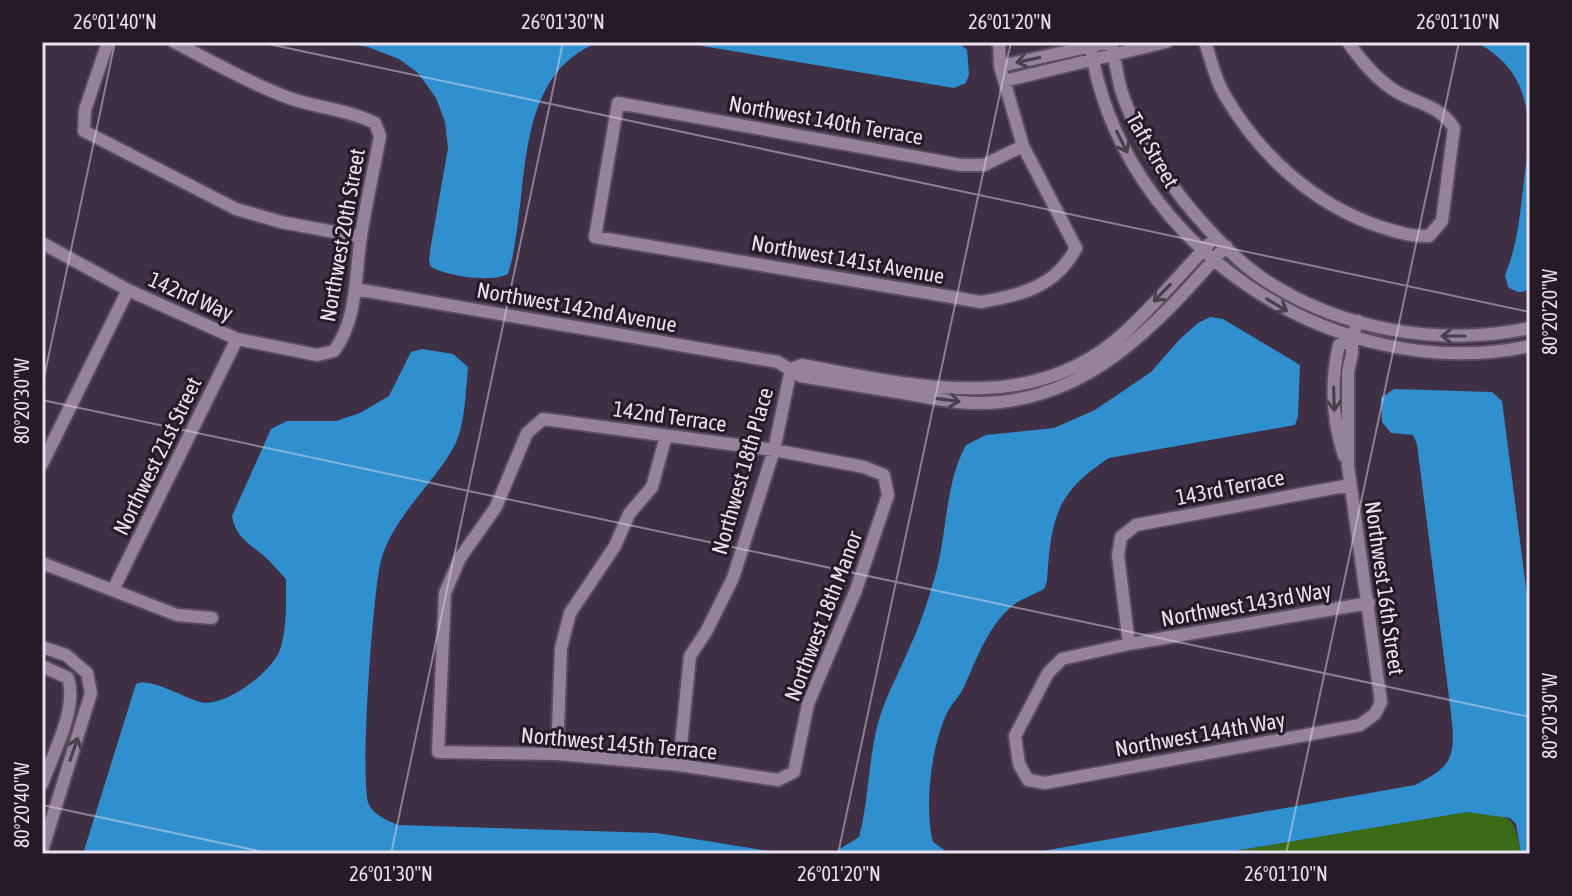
<svg xmlns="http://www.w3.org/2000/svg" width="1572" height="896" viewBox="0 0 1572 896" font-family="'Asap Condensed',sans-serif">
  <rect width="100%" height="100%" fill="#403045"/>
  <path fill="#3a6c16" d="M1467,812C1509,818 1513,809 1521,854H1216Z"/>
  <path fill="#308fcf" d="M337,42H599C508,77 532,199 508,274C491,283 447,276 431,267L429,260L431,245L448,148L445,122L436,98L418,73L399,59L368,47Z
    M678,42H958L967,50L969,74L966,83L954,88Z
    M1476,42H1530V288C1521,294 1518,293 1508,287L1505,275C1517,246 1519,222 1523,190C1530,130 1539,76 1476,42Z
    M1210,317L1223,319L1300,365L1298,416L1295,425L1109,458C1055,493 1051,520 1047,581L1044,589C1035,594 1024,598 1016,603C989,623 977,658 964,687C959,697 951,704 947,713C931,746 924,807 933,842L947,852L955,854H817L835,852L859,837C869,800 868,761 878,723C886,695 900,671 911,644C922,621 930,594 937,569C947,529 946,481 966,445L986,435L1054,428L1095,410L1151,372L1180,339L1198,323Z
    M422,349L453,354L468,367C466,389 465,425 455,445C435,482 395,515 382,557C373,582 359,788 369,805C375,816 387,820 398,825L657,833L788,854H83L136,684C150,677 184,698 200,702C224,709 275,670 281,647C287,625 286,602 286,579C278,571 271,562 263,555C248,543 235,536 232,516L271,429L287,421H336L360,413L389,396L411,352Z
    M1394,389L1492,392L1502,401L1530,619V854H1521L1516,824L1510,818L1467,812L1216,854H1026L1415,785C1450,767 1455,760 1452,721L1417,444L1413,435L1391,433L1382,422L1381,398Z"/>
  <g fill="none" stroke-linecap="round" stroke-linejoin="round">
    <g stroke="#5a4c5e" stroke-width="16">
      <path id="minor" d="M108,42L85,110L84,131L236,209L281,222L361,237
        M999,42L1000,66L1023,146L1076,248C1056,287 1021,295 981,302L595,237L618,103L961,165H984L1023,146
        M1090,42C1118,243 1334,388 1530,346
        M1111,42C1115,58 1117,75 1121,90C1134,130 1158,168 1184,201C1206,228 1233,258 1262,278C1339,330 1439,347 1530,328
        M1205,42C1211,59 1215,79 1224,94C1259,155 1314,205 1381,227C1398,232 1411,237 1429,236L1442,221L1454,128C1439,105 1420,105 1397,92C1377,80 1361,61 1348,42
        M1000,66L1111,42
        M1004,81L1166,42
        M42,243L128,290L237,339L317,355L334,351C358,319 355,274 361,236C366,203 374,169 380,136L375,123C349,110 319,108 292,99C251,84 213,62 174,42
        M355,289L778,362L800,376C836,382 873,388 909,394C931,398 953,403 976,403C1088,404 1157,324 1226,246
        M791,369L802,365C912,385 1032,418 1124,333C1154,306 1181,273 1209,244
        M543,419L774,450L864,467L884,475L888,495L856,590L808,704L794,772L778,780L679,765L557,754L438,752L445,593L460,558L496,507L527,433Z
        M1344,456C1332,419 1330,383 1339,345L1352,338
        M42,464L128,290
        M1350,485L1136,525L1121,537L1118,555L1129,644L1062,659L1048,673L1015,736L1019,764L1028,780L1045,783L1360,725L1375,714L1381,702L1348,466V372L1352,354V338L1358,321
        M42,563L177,615L212,618
        M113,590L237,339
        M1129,644L1369,603
        M42,647L66,655L87,673L91,693L42,851
        M42,666L68,678C78,708 53,754 42,784
        M557,754L561,648L570,613L615,546L629,514L652,487L666,436
        M679,765L690,656L706,632L733,578L774,450L791,369"/>
    </g>
    <use href="#minor" stroke="#95829b" stroke-width="12"/>
  </g>
  <defs><path id="oneway-shaft" d="M-6 0H5M1.5-3L5.5 0L1.5 3" fill="none" stroke-width="1.6" stroke-linecap="round" stroke-linejoin="round" transform="scale(2)"/></defs>
  <g stroke="#4b3f4e">
    <use href="#oneway-shaft" transform="translate(1028 60) rotate(168)"/>
    <use href="#oneway-shaft" transform="translate(1122 142) rotate(63)"/>
    <use href="#oneway-shaft" transform="translate(1162 293) rotate(134)"/>
    <use href="#oneway-shaft" transform="translate(1277 305) rotate(31)"/>
    <use href="#oneway-shaft" transform="translate(1453 336) rotate(-180)"/>
    <use href="#oneway-shaft" transform="translate(1334 399) rotate(88)"/>
    <use href="#oneway-shaft" transform="translate(948 400) rotate(8)"/>
    <use href="#oneway-shaft" transform="translate(74 749) rotate(-71)"/>
  </g>
  <path fill="none" stroke="#eae0ee" stroke-width="2" stroke-opacity="0.45" d="M259,42L1530,312M42,387L115,42M42,400L1530,717M42,805L273,854M391,854L563,42M838,854L1011,42M1286,854L1459,42"/>
  <g text-anchor="middle" dominant-baseline="central" stroke-width="6" stroke-linejoin="round" paint-order="stroke">
    <g font-size="22" fill="#eae0ee" stroke="#231b25">
      <text transform="translate(826 120) rotate(10)">Northwest 140th Terrace</text>
      <text transform="translate(1153 150) rotate(60)">Taft Street</text>
      <text transform="translate(342 235) rotate(-80)">Northwest 20th Street</text>
      <text transform="translate(848 259) rotate(10)">Northwest 141st Avenue</text>
      <text transform="translate(191 296) rotate(24)">142nd Way</text>
      <text transform="translate(577 307) rotate(10)">Northwest 142nd Avenue</text>
      <text transform="translate(670 416) rotate(8)">142nd Terrace</text>
      <text transform="translate(157 456) rotate(-64)">Northwest 21st Street</text>
      <text transform="translate(742 471) rotate(-74)">Northwest 18th Place</text>
      <text transform="translate(1230 487) rotate(-11)">143rd Terrace</text>
      <text transform="translate(1385 588) rotate(82)">Northwest 16th Street</text>
      <text transform="translate(1246 604) rotate(-10)">Northwest 143rd Way</text>
      <text transform="translate(823 616) rotate(-69)">Northwest 18th Manor</text>
      <text transform="translate(1200 734) rotate(-10)">Northwest 144th Way</text>
      <text transform="translate(619 743) rotate(5)">Northwest 145th Terrace</text>
    </g>
  </g>
  <rect width="1572" height="896" fill="none" stroke="#231b25" stroke-width="88"/>
  <rect x="44" y="44" width="1484" height="808" fill="none" stroke="#eae0ee" stroke-width="3"/>
  <g font-size="20" text-anchor="middle" fill="#eae0ee">
    <text x="115" y="29">26°01'40"N</text>
    <text x="563" y="29">26°01'30"N</text>
    <text x="1010" y="29">26°01'20"N</text>
    <text x="1458" y="29">26°01'10"N</text>
    <text transform="translate(1550 312) rotate(-90)" y="7">80°20'20"W</text>
    <text transform="translate(22 401) rotate(-90)" y="7">80°20'30"W</text>
    <text transform="translate(1550 716) rotate(-90)" y="7">80°20'30"W</text>
    <text transform="translate(22 805) rotate(-90)" y="7">80°20'40"W</text>
    <text x="391" y="881">26°01'30"N</text>
    <text x="839" y="881">26°01'20"N</text>
    <text x="1286" y="881">26°01'10"N</text>
  </g>
</svg>
